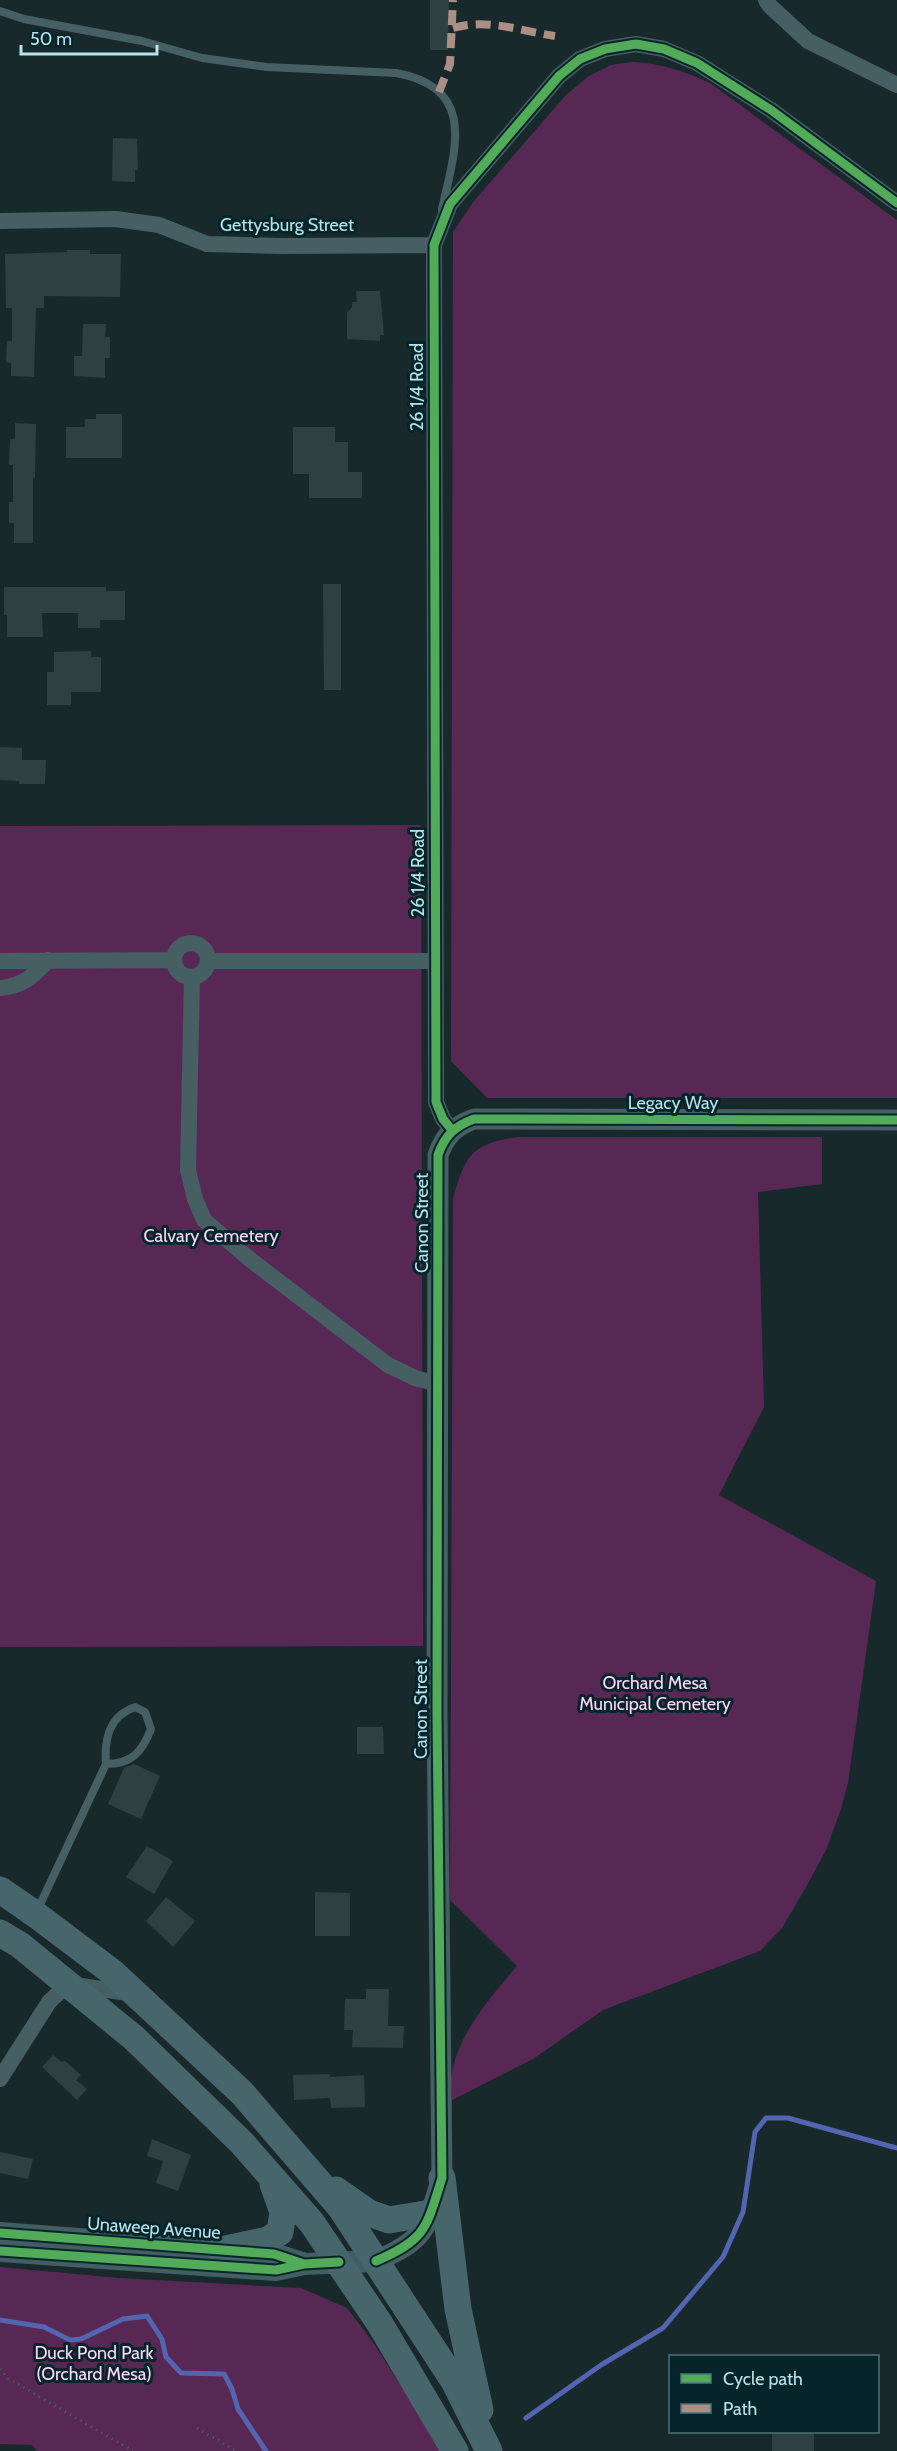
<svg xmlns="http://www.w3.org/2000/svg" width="897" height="2451" viewBox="0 0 897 2451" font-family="Cabin,sans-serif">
  <rect width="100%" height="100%" fill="#18292c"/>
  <path fill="#582855" d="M632,62C661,63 683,71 710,83L897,220V1098H487L451,1061L453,232L474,201L566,95L589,76L611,65Z
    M421,825L423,1646L0,1647V826Z
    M519,1137H822V1184L758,1192L764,1407L719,1495L876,1581L848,1783L841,1809L826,1850L806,1887L782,1928L760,1951L603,2010L533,2059L452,2100C452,2091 450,2081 452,2072C460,2031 491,1997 517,1966L450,1900L453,1199C465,1155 472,1143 519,1137Z
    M0,2267L119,2278L301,2288L347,2308L372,2341L427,2426L440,2451H37L32,2445L0,2444Z"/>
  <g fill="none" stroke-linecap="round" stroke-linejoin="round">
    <path stroke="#5365b0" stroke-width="5" d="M0,2320L44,2327L70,2340L81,2339L123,2319L147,2316L162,2339L166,2357L181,2373L224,2374L232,2389L238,2409L266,2451
      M526,2418L601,2365L663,2328L723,2257L743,2212L755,2132L766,2118H788L897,2148"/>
  </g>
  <path fill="#2e4042" d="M430,0H449L448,50H430Z
    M113,138L137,139L138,170H135V182L112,181Z
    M67,250H90V254H121L120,297L44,296V308H36L34,377L11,376V363L6,362L7,341H12V308H6L5,254L67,252Z
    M356,291H380L384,335H380V341L347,339V313L352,307V302H357Z
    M83,324H106L105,337H110V358H105V378L74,376V356H82Z
    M96,414H122V458H66V427H85V419H96Z
    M15,423L36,424L35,478H33V543H14V523H9V502H13V465H9L10,439H15Z
    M293,427H335V442H348V472H362V498H309V474H293Z
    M323,584H341V690H324Z
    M4,587H106V591H125V620H100V628H78V613H42L43,637H7V615H4Z
    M91,651V657H101V692H71V705H47V672H54V652Z
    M0,747L22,748V760H46L45,784H19V781L0,780Z
    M357,1727H383L384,1754H357Z
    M134,1764L160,1776L141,1819L108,1804L124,1768Z
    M147,1846L173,1861L154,1894L126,1877Z
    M315,1892L350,1893V1936H315Z
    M166,1897L195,1921L173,1947L146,1921Z
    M366,1989H389L388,2026H404L403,2048L352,2047L353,2030H344L345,1999H366Z
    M53,2055L62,2062L65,2061L81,2075L76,2080L87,2089L77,2100L42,2067Z
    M330,2074V2077L364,2075L365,2107L331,2108L330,2098L294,2100L293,2075Z
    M152,2139L191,2155L178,2191L156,2183L163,2161L147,2156Z
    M0,2152L33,2159L28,2179L0,2173Z
    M772,2432H814V2451H772Z"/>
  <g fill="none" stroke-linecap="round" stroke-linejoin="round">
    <path stroke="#46595d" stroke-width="3" stroke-dasharray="1.5 4.5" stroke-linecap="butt" d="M0,2369L9,2379L133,2451
      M197,2428L236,2451"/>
    <path stroke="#465f63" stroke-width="8" d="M0,11L24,19L142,41L202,58L267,67L396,73C478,88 455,150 442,209
      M37,1911L106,1764C104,1739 109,1716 135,1707L145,1712L151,1729C142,1752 132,1764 106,1764"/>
    <path stroke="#465f63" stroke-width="16" d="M766,0L770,6L808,41L897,85
      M0,221L116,219L159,225L207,244L283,246L434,245
      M174 960a17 17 0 1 1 34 0a17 17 0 1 1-34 0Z
      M0,961L174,960
      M209,961H435
      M192,977L188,1170L195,1199L204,1220L252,1261L388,1365L415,1378L438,1384
      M0,988C22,986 33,977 48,960
      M452,1130L443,1119L436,1102L434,245L450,204L559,76L580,59L605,49L636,44L664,49L697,63L771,110L897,203
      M0,2079L49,2002L68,1984L134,1994"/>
    <path stroke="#465f63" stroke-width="21" d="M376,2261C427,2239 426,2228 442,2178L437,1714L438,1155C445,1135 455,1126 474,1119L897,1120"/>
    <path stroke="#425e62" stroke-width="22" d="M0,2233L274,2254L302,2263
      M0,2251L276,2270L304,2264L376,2261"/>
    <path stroke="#47666c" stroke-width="27" d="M0,1890L35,1914L112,1972L242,2093L341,2208L454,2381L489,2451
      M0,1933L20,1945L134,2038L242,2143L312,2223L380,2324L455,2451
      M442,2178L458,2309L480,2410
      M336,2190L369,2213L389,2220L431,2213
      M221,2250L268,2240L280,2232L283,2212L273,2184"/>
    <path stroke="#ac8f84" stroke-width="8" stroke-dasharray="15 8" stroke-linecap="butt" d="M453,28C488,18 520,31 555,36
      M439,92L450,64L453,0"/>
    <g stroke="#06252a" stroke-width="13">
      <path id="cycleway" d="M452,1130L443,1119L436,1102L434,245L450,204L559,76L580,59L605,49L636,44L664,49L697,63L771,110L897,203
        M0,2233L274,2254L304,2264
        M0,2251L276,2270L304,2264L339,2262
        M376,2261C427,2239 426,2228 442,2178L437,1714L438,1155C445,1135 455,1126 474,1119L897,1120"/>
    </g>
    <use href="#cycleway" stroke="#51ab58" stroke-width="9"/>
  </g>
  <g text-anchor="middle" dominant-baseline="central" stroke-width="6" stroke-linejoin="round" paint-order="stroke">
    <g font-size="18" fill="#b7e2ec" stroke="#06252a">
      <text x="287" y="225">Gettysburg Street</text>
      <text transform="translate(417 387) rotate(-90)">26 1/4 Road</text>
      <text transform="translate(418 873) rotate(-90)">26 1/4 Road</text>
      <text x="673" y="1103">Legacy Way</text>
      <text transform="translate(422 1223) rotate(-90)">Canon Street</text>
      <text transform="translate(421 1709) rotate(-90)">Canon Street</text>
      <text transform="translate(154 2228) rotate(4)">Unaweep Avenue</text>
    </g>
    <g font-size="18" fill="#ffd5f7" stroke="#06252a">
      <text x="211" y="1236">Calvary Cemetery</text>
      <text x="655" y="1683">Orchard Mesa<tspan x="655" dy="21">Municipal Cemetery</tspan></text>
      <text x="94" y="2353">Duck Pond Park<tspan x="94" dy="21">(Orchard Mesa)</tspan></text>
    </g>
  </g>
  <rect x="669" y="2355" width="210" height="78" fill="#06252a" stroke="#4d7178" stroke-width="1.5"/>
  <rect x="681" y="2374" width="30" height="9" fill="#51ab58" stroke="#4d7178" stroke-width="1.5"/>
  <text x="723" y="2385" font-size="18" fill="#b7e2ec">Cycle path</text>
  <rect x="681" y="2404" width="30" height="9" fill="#ac8f84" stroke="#4d7178" stroke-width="1.5"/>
  <text x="723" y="2415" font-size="18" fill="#b7e2ec">Path</text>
  <path d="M21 45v9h136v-9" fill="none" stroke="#b7e2ec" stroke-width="3"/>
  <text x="30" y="45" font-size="18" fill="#b7e2ec" stroke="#06252a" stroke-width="4.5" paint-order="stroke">50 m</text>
</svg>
